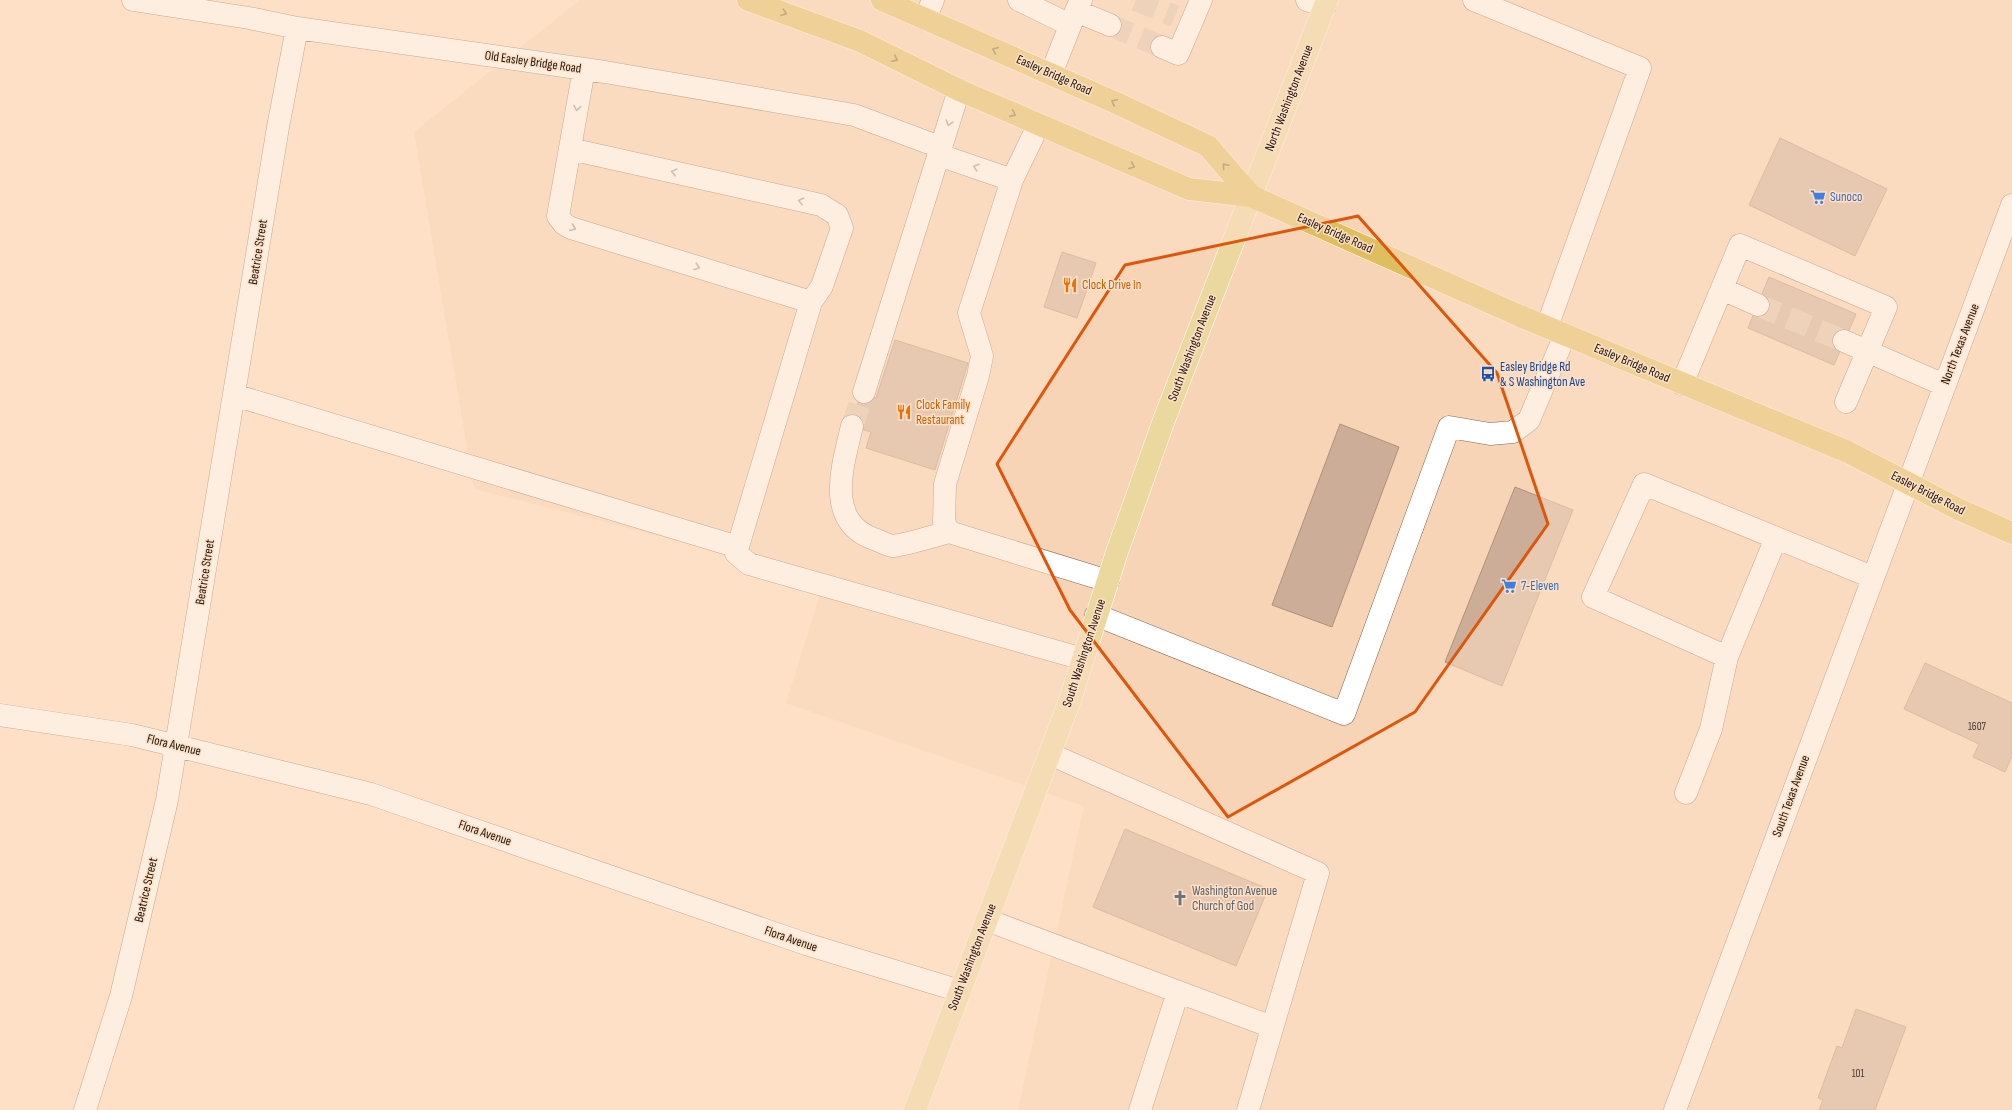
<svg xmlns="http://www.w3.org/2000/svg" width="2012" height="1110" viewBox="0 0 2012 1110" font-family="'Sofia Sans Condensed',sans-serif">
  <rect width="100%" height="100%" fill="#fde0c6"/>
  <path fill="#f6d4b5" d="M580,0H2012V1110H1018L1084,806L786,703L825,578L474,489L414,132Z"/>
  <path fill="#ccad97" stroke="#af917c" d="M1780,138L1887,189L1855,256L1749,205Z
    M1062,252L1096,263L1077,318L1044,307Z
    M1769,277L1856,314L1834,365L1748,328Z
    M895,340L968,363L935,470L866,448L871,432L851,426L861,393L876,398Z
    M1340,424L1399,447L1332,627L1272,605Z
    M1515,487L1573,510L1502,686L1445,662Z
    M1925,663L2012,703V756L2005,772L1973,757L1979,744L1904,709Z
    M1125,829L1268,889L1236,966L1093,907Z
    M1856,1009L1906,1027L1875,1110H1819L1823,1100L1818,1098L1837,1046L1842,1048Z"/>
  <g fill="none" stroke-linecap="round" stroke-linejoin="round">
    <path stroke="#dcc1aa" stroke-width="22" stroke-dasharray="22 11" stroke-linecap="butt" d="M1136,0L1175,16
      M1110,25L1162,47
      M1758,305L1844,341
      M852,426L864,392"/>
    <g stroke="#826951" stroke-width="23">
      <path id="minor" d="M133,0L249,18L297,28L605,72L854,115L929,143
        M1019,0L1070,25
        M1081,0L1076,11L1110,25
        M1307,0L1325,6
        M1474,0L1640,68L1547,327
        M925,19L933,0
        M1162,47L1178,54L1201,0
        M584,69L558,216L564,224L571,228L811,302
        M1051,74L1076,11
        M1038,126L1012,180L969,313L982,356L978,376L945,484L944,522L949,532L1108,581
        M570,149L821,205L837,215L842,228L822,286L811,302L736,553L749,564L1083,659
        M939,155L1012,180
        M1722,289L1758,305
        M1844,341L1944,385
        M1682,384L1740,245L1886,307L1846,402
        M864,392L959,90
        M234,395L738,547
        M852,426C843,465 824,521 874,539C880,541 887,545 892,546C902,546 937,535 949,532
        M1776,538L1727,657L1593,597L1644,484L1872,577
        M1096,615L1344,714L1449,427L1490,434L1513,432L1529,420L1565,335
        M0,715L132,735L371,794L806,944L960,991
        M1050,754L1318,873L1248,1110
        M1686,793L1711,729L1727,657
        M987,920L1272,1027
        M85,1110L121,996L167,800L278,127L297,28
        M1140,1110L1178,992
        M1675,1110L2012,205"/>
    </g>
    <g stroke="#fff" stroke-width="23">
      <path id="major" d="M915,1110L1070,700L1117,552L1164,420L1327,0"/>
    </g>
    <g stroke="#fff" stroke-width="23">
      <path id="highway" d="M748,0L860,41L959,90L1189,189L1251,196L1520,316L1848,452L1958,509L2012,533
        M882,0L1114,102L1208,146L1251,196"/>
    </g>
    <use href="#minor" stroke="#fff" stroke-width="22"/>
    <use href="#major" stroke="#ebd89e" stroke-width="22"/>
    <use href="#highway" stroke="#debe5e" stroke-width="22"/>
  </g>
  <defs><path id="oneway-chevron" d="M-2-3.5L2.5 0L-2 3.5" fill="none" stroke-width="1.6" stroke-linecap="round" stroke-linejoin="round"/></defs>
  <g stroke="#7e6934">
    <use href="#oneway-chevron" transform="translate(784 13) rotate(20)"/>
    <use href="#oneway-chevron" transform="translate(995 50) rotate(-156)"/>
    <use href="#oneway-chevron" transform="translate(895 59) rotate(26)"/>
    <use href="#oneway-chevron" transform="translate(1114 102) rotate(-155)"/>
    <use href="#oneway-chevron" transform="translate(1013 114) rotate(24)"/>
    <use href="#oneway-chevron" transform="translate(1132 166) rotate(23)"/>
    <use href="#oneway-chevron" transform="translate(1225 166) rotate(-131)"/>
  </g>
  <g stroke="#9a9591">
    <use href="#oneway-chevron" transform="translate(577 108) rotate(100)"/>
    <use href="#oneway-chevron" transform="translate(949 123) rotate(107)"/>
    <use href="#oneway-chevron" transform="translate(976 167) rotate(-161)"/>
    <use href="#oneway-chevron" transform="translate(674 172) rotate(-167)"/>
    <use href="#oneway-chevron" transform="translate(801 201) rotate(-167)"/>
    <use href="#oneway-chevron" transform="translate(573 228) rotate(22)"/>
    <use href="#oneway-chevron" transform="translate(697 267) rotate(17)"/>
  </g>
  <path d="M0 0H2012V1110H0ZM1358,216L1497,373L1548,524L1415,712L1228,817L1070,610L997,464L1125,265Z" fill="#fde0c6" fill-opacity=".55" fill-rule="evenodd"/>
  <path fill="none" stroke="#de560c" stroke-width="3" stroke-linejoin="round" d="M1358,216L1497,373L1548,524L1415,712L1228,817L1070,610L997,464L1125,265Z"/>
  <defs>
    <g id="supermarket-bare" transform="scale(1.2)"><path d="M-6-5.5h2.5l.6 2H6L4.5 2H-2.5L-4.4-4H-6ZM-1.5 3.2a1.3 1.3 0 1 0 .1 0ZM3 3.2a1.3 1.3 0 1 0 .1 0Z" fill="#3f7fe0" stroke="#fde0c6" stroke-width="2.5" paint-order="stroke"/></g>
    <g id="restaurant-bare" transform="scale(1.2)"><path d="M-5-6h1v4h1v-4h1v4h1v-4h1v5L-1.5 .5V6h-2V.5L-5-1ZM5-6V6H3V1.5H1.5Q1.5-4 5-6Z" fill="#e8710a" stroke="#fde0c6" stroke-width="2.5" paint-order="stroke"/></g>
    <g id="bus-bare" transform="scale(1.2)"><path d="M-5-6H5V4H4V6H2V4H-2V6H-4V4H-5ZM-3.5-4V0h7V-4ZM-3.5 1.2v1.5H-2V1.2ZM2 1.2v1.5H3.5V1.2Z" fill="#1a4fb4" stroke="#fde0c6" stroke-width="2.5" paint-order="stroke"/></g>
    <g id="church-bare" transform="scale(1.2)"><path d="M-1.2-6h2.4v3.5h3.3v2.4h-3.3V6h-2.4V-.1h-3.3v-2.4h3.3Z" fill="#6b7280" stroke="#fde0c6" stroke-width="2.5" paint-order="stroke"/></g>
  </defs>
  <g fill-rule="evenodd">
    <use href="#supermarket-bare" x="1818" y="197"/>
    <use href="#restaurant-bare" x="1070" y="285"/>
    <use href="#bus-bare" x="1488" y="374"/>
    <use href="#restaurant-bare" x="904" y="412"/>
    <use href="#supermarket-bare" x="1509" y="586"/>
    <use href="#church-bare" x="1180" y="898"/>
  </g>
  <g text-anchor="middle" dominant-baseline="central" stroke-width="3" stroke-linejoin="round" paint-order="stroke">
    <g font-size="11" fill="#4a3a2e">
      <text x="1977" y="726">1607</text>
      <text x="1858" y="1073">101</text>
    </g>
    <g font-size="13" fill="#1e140b" stroke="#fde0c6">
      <text transform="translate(533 62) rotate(8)">Old Easley Bridge Road</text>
      <text transform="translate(1054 75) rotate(24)">Easley Bridge Road</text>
      <text transform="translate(1289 98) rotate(-69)">North Washington Avenue</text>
      <text transform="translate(1335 233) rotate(24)">Easley Bridge Road</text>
      <text transform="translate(258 252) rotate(-81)">Beatrice Street</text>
      <text transform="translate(1960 344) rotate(-69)">North Texas Avenue</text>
      <text transform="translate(1192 348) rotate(-69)">South Washington Avenue</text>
      <text transform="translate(1632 363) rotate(23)">Easley Bridge Road</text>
      <text transform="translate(1928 493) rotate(27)">Easley Bridge Road</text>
      <text transform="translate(205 572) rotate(-81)">Beatrice Street</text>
      <text transform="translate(1084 653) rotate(-72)">South Washington Avenue</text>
      <text transform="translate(174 745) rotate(14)">Flora Avenue</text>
      <text transform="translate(1791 796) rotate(-70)">South Texas Avenue</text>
      <text transform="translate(485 833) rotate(19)">Flora Avenue</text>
      <text transform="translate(146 890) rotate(-77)">Beatrice Street</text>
      <text transform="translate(791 939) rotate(19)">Flora Avenue</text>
      <text transform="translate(972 957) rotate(-69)">South Washington Avenue</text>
    </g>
    <g font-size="13" fill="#366cbe" stroke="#fde0c6" text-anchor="start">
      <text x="1830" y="197">Sunoco</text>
      <text x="1521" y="586">7-Eleven</text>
    </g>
    <g font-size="13" fill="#c56008" stroke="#fde0c6" text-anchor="start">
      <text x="1082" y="285">Clock Drive In</text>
      <text x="916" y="405">Clock Family<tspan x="916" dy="15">Restaurant</tspan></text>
    </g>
    <g font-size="13" fill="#164399" stroke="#fde0c6" text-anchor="start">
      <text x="1500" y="367">Easley Bridge Rd<tspan x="1500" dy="15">&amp; S Washington Ave</tspan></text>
    </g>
    <g font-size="13" fill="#5b616d" stroke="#fde0c6" text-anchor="start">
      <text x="1192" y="891">Washington Avenue<tspan x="1192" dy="15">Church of God</tspan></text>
    </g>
  </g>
</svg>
